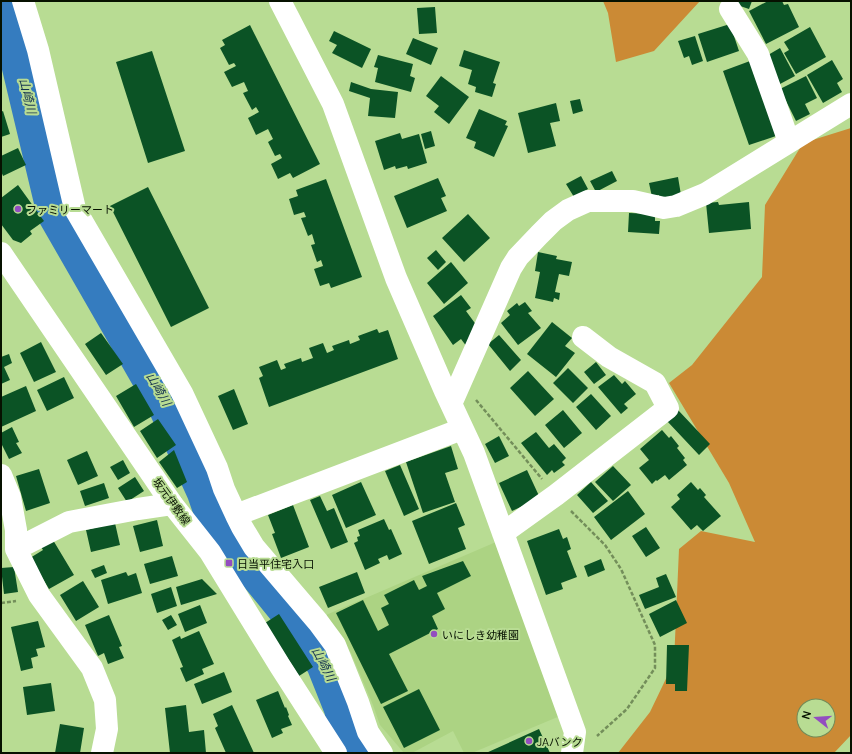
<svg xmlns="http://www.w3.org/2000/svg" width="852" height="754" viewBox="0 0 852 754" font-family="Manrope,'Noto Sans JP',sans-serif">
  <rect width="100%" height="100%" fill="#b8dc93"/>
  <path fill="#acd383" d="M496,542L560,716L472,753H464L453,731L412,753H404L380,725L373,705L351,653L326,615Z"/>
  <path fill="#cb8a35" fill-rule="evenodd" d="M603,1H700L654,51L616,62L608,13Z
    M851,128V735L834,753H618L650,712L674,662L679,549L701,531L755,542L729,483L669,383L692,365L762,277L765,205L803,143ZM804,706H828V730H804Z"/>
  <g fill="none" stroke-linecap="round" stroke-linejoin="round">
    <path stroke="#357cbf" stroke-width="41" d="M4,1L11,19L57,212L169,407L207,491L223,537L260,574L295,617L326,662L344,707L353,744L360,753"/>
  </g>
  <path fill="#0b5325" d="M739,1H752L749,9L737,5Z
    M768,1H782L784,5L788,4L799,27L766,44L749,11Z
    M435,7L437,33L419,34L417,8Z
    M730,24L739,51L707,62L698,34Z
    M250,25L320,164L293,178L290,173L278,179L271,164L282,158L280,154L275,156L268,142L273,139L268,129L256,135L248,118L259,112L256,107L252,110L243,93L248,91L244,82L232,87L224,72L236,66L234,63L229,65L220,48L225,45L222,40Z
    M810,27L826,57L796,74L784,53L789,50L784,42Z
    M334,31L371,49L362,68L332,53L337,45L329,41Z
    M695,36L703,61L692,65L689,56L684,58L678,41Z
    M413,38L438,48L431,65L406,54Z
    M780,48L795,76L780,84L768,55Z
    M464,50L500,62L493,83L496,84L492,97L475,92L476,87L468,84L472,70L459,66Z
    M152,51L185,151L148,163L116,62Z
    M378,55L413,64L410,76L415,78L411,92L375,82L378,68L374,67Z
    M832,60L843,79L837,83L842,92L823,103L807,75Z
    M750,61L776,136L749,145L723,71Z
    M441,76L469,97L449,124L434,112L439,106L426,96Z
    M806,76L817,98L805,104L810,114L796,121L780,89Z
    M351,82L371,89L398,92L395,118L368,116L370,98L349,91Z
    M580,99L583,111L573,114L570,101Z
    M556,103L560,121L550,123L556,146L528,153L518,113Z
    M479,109L507,121L505,125L508,126L494,157L474,148L476,142L466,138Z
    M3,111L10,134L1,137V112Z
    M431,131L435,146L425,149L421,134Z
    M400,133L402,139L419,134L427,163L408,169L407,166L396,169L395,166L384,170L375,141Z
    M18,148L26,165L3,176L1,171V156Z
    M612,171L617,181L596,192L590,181Z
    M581,176L588,189L574,197L566,184Z
    M678,177L681,195L659,199V195L652,197L649,183Z
    M438,178L446,196L441,198L447,211L407,228L394,196Z
    M326,179L362,277L331,288L329,283L320,286L314,269L323,266L321,260L317,262L311,245L315,244L312,234L308,236L301,218L306,217L304,212L294,215L289,199L298,196L296,190Z
    M18,185L44,221L30,231L32,234L21,243L13,240L1,224V198Z
    M148,187L209,308L171,327L110,206Z
    M718,202L719,205L749,202L751,229L709,233L706,203Z
    M629,213L655,214V221H660L659,234L628,232Z
    M468,214L490,238L464,262L442,238Z
    M436,250L446,262L438,270L427,258Z
    M538,252L557,256L556,259L572,262L569,276L559,274L555,292L560,293L559,300L554,298L553,302L535,298L540,272L535,271Z
    M451,262L468,283L444,304L427,283Z
    M461,295L471,308L466,311L477,326L467,347L461,339L453,345L433,316Z
    M525,302L532,311L528,313L541,328L518,345L501,323L510,315L507,311L517,303L519,306Z
    M552,322L572,338L565,346L575,353L556,377L527,354Z
    M377,329L379,333L388,330L398,359L269,407L259,378L263,376L259,367L277,360L281,370L286,368L284,364L301,358L302,362L313,358L309,348L323,343L327,353L334,350L332,346L349,340L350,344L360,340L358,336Z
    M101,333L123,364L106,375L85,344Z
    M499,335L521,360L510,371L488,344Z
    M41,342L56,372L34,382L20,353Z
    M9,354L12,363L4,367L10,380L1,384V357Z
    M596,362L606,375L594,384L584,372Z
    M568,368L588,388L573,403L553,383Z
    M528,371L554,399L535,416L510,388Z
    M614,375L622,384L625,381L636,394L624,404L628,408L621,414L598,387Z
    M64,377L74,398L47,411L37,390Z
    M136,384L154,415L134,427L116,396Z
    M26,386L36,411L1,427V397Z
    M234,389L248,424L233,430L218,396Z
    M591,394L611,416L596,430L576,407Z
    M563,410L582,433L564,448L545,425Z
    M678,410L710,444L699,455L667,421Z
    M158,419L176,445L157,458L140,431Z
    M12,427L19,442L16,443L22,453L9,459L1,443V433Z
    M662,430L669,438L671,436L679,446L677,448L685,458L683,460L687,465L669,480L665,475L657,481L656,480L652,484L639,468L649,460L640,449Z
    M536,432L549,448L554,444L566,458L562,462L565,465L554,473L552,470L547,475L521,443Z
    M499,436L509,456L495,463L485,444Z
    M451,446L458,469L445,473L455,502L423,513L406,462Z
    M174,450L187,482L177,488L159,462Z
    M87,451L98,476L78,485L67,460Z
    M123,460L130,473L118,480L110,467Z
    M400,465L419,509L404,516L385,471Z
    M613,466L631,485L613,501L595,482Z
    M39,469L50,503L26,511L16,476Z
    M527,470L540,498L512,511L499,483Z
    M135,477L144,491L127,502L118,488Z
    M361,482L376,515L346,528L332,495Z
    M591,482L608,501L593,513L577,495Z
    M691,482L698,490L700,488L706,495L704,497L721,516L703,531L697,525L691,530L671,507L680,499L677,495Z
    M104,483L109,498L85,506L80,491Z
    M628,491L645,514L611,540L594,517Z
    M320,496L327,511L334,508L348,542L331,549L310,500Z
    M456,503L465,525L458,528L466,549L429,564L412,521Z
    M293,505L309,547L281,558L272,534L275,533L268,515Z
    M384,519L389,530L391,529L402,554L389,560L387,555L378,559L380,563L365,570L354,543L358,541L357,537L360,536L358,530Z
    M157,520L163,546L140,552L133,526Z
    M115,523L120,545L91,552L86,530Z
    M646,527L660,548L646,557L632,536Z
    M559,529L563,539L567,537L571,549L567,551L577,577L561,583L563,589L546,595L527,541Z
    M53,540L74,575L49,589L30,558L43,550L41,547Z
    M172,556L178,576L150,584L144,564Z
    M601,559L605,570L588,577L584,566Z
    M463,561L471,576L437,593L445,609L432,616L438,629L389,654L408,691L381,704L336,613L363,600L378,631L389,625L381,608L389,604L384,595L414,580L419,590L427,586L422,576Z
    M104,565L107,573L95,578L91,570Z
    M14,567L18,592L4,594L1,568Z
    M126,572L128,576L136,573L142,593L108,604L101,580Z
    M357,572L365,593L328,608L319,587Z
    M666,574L676,597L645,609L639,595L659,587L656,578Z
    M202,579L217,594L181,605L176,587Z
    M83,581L99,607L76,621L60,595Z
    M171,587L177,606L157,613L151,594Z
    M676,600L687,623L660,637L649,614Z
    M200,605L207,623L185,632L178,614Z
    M279,614L313,667L299,676L265,623Z
    M109,615L122,646L119,647L124,658L108,664L104,653L98,656L85,625Z
    M171,615L177,625L168,630L162,620Z
    M38,621L45,647L36,649L38,656L31,658L33,668L21,671L11,627Z
    M199,631L214,664L202,669L204,674L186,682L180,668L183,667L172,640L180,636L181,639Z
    M667,645H689L687,691H675V684H666Z
    M224,672L232,692L202,704L194,684Z
    M51,683L55,711L27,715L23,687Z
    M419,689L440,730L404,748L383,707Z
    M278,691L285,708L286,707L289,715L288,716L292,725L281,729L283,733L272,738L256,700Z
    M186,705L189,732L204,730L206,753H170L165,708Z
    M232,705L254,753H226L215,728L218,726L213,714Z
    M60,724L84,728L80,753H55Z
    M539,729L550,753H486Z"/>
  <g fill="none" stroke-linecap="round" stroke-linejoin="round">
    <path stroke="#738e5a" stroke-width="2.5" stroke-dasharray="4 2" stroke-linecap="butt" d="M476,400L542,479
      M571,511L605,545L621,569L655,645V668L627,709L597,736
      M1,603L16,601"/>
    <path stroke="#fff" stroke-width="22" d="M23,1L38,50L75,209L182,393L217,468L224,489L236,515L242,527L254,547L318,622L335,645L358,702L368,732L382,753
      M280,1L333,104L396,278L445,391L474,453L575,732L572,753
      M730,9L758,54L789,142
      M451,404L511,268L518,257L539,235L553,221L568,210L588,201H633L664,208L676,206L705,194L851,104
      M1,475L10,497L16,530V549L39,595L92,668L105,700L107,729L102,753
      M236,515L462,429
      M503,533L556,495L668,408L655,383L609,357L583,337
      M16,549L69,522L138,509L172,504"/>
    <path stroke="#fff" stroke-width="22" d="M1,253L172,504L210,552L280,666L336,753"/>
  </g>
  <g fill="#934dc0" stroke="#b8dc93" stroke-width="1.5">
    <circle cx="18" cy="209" r="4"/>
    <rect x="225" y="559" width="8" height="8" rx="2"/>
    <circle cx="434" cy="634" r="4"/>
    <circle cx="529" cy="741" r="4"/>
  </g>
  <g text-anchor="middle" dominant-baseline="central" stroke-width="4" stroke-linejoin="round" paint-order="stroke">
    <g font-size="11" fill="#061100" stroke="#b8dc93" text-anchor="start">
      <text x="26" y="209">ファミリーマート</text>
      <text x="237" y="563">日当平住宅入口</text>
      <text x="442" y="634">いにしき幼稚園</text>
      <text x="537" y="741">JAバンク</text>
    </g>
    <g font-size="11" fill="#061100" stroke="#b8dc93">
      <text transform="translate(172 501) rotate(54)">坂元伊敷線</text>
    </g>
    <g font-size="12" font-style="italic" fill="#15334f" stroke="#b8dc93">
      <text transform="translate(28 96) rotate(76)">山崎川</text>
      <text transform="translate(159 389) rotate(60)">山崎川</text>
      <text transform="translate(324 664) rotate(62)">山崎川</text>
    </g>
  </g>
  <rect width="852" height="754" fill="none" stroke="#061100" stroke-width="4"/>
  <g transform="translate(816 718) rotate(287)"><circle r="19" fill="#b8dc93" stroke="#718b58"/>
  <path d="M0-3L7 15L0 10L-7 15Z" fill="#934dc0"/>
  <text y="-6" font-size="11" font-weight="bold" text-anchor="middle" fill="#061100">N</text>
  </g>
</svg>
